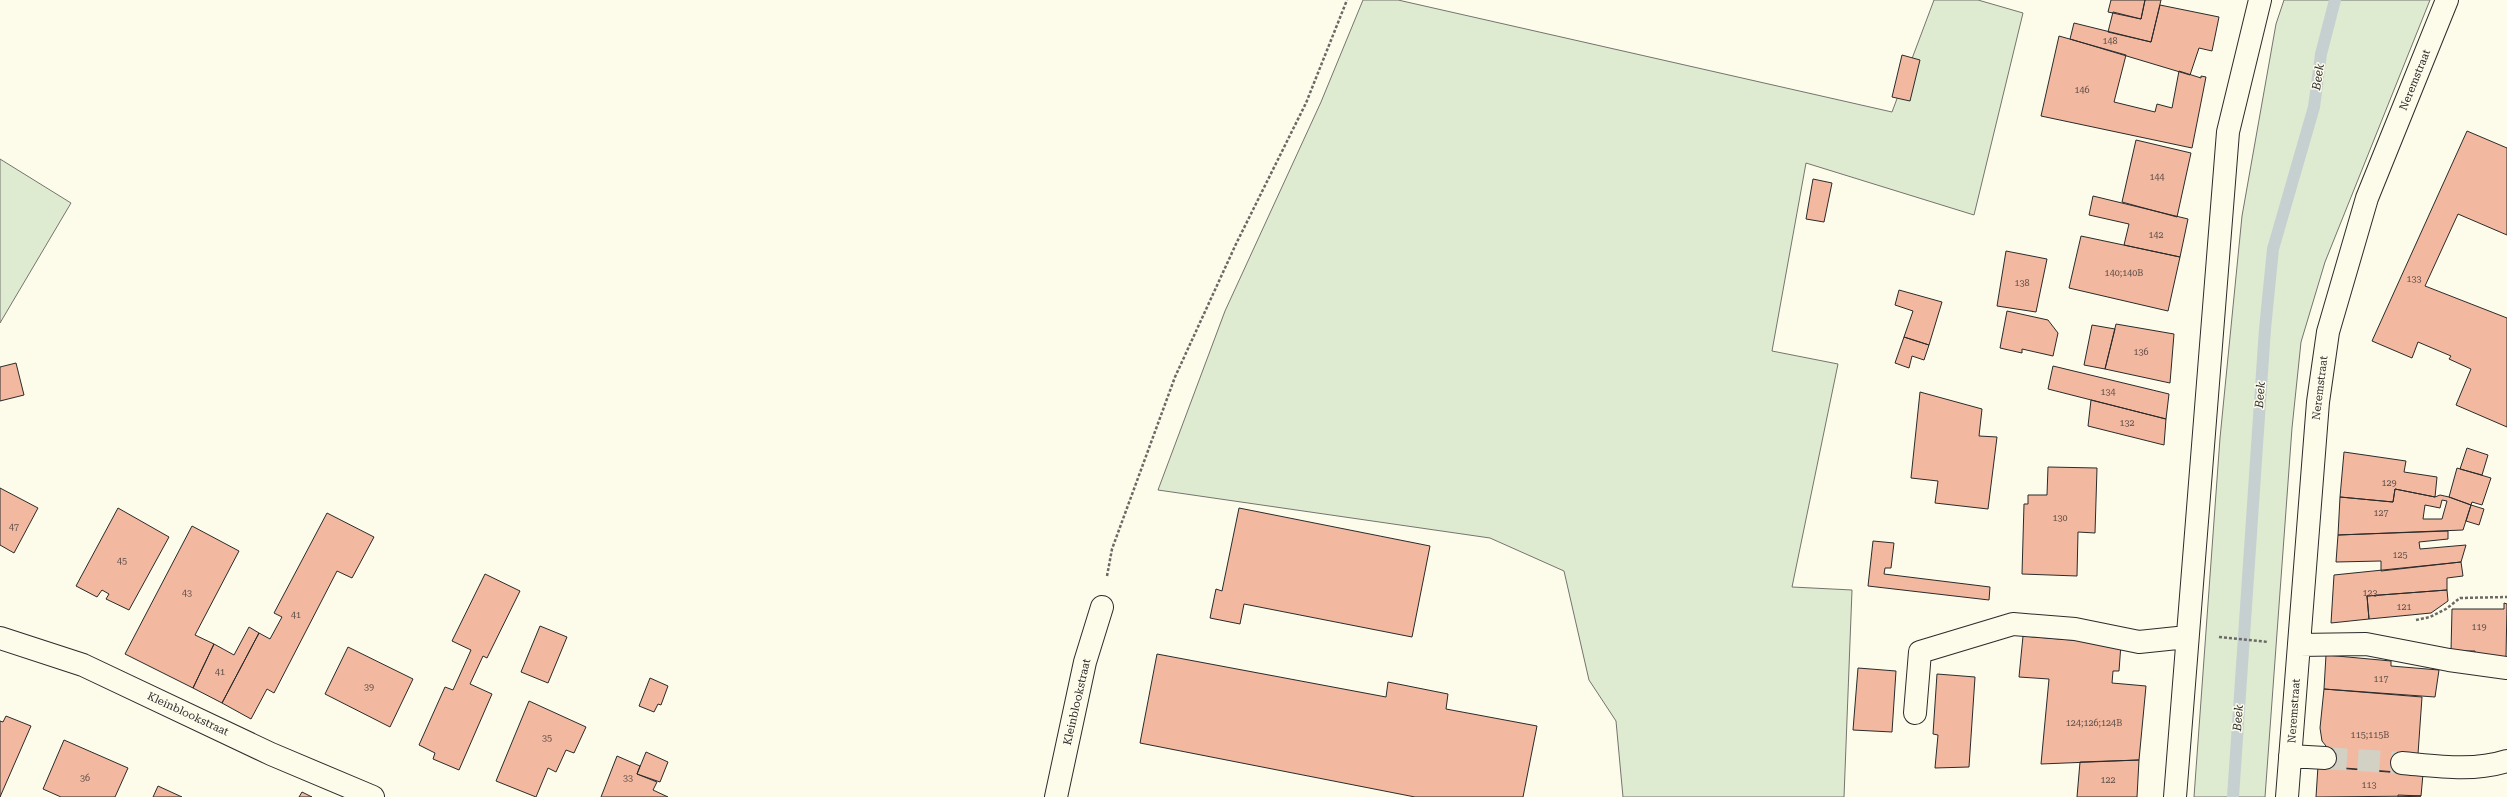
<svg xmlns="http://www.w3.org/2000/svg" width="2507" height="797" viewBox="0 0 2507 797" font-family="'Roboto Serif',serif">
  <rect width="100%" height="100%" fill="#fdfbea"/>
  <path fill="#deebd1" stroke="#74746e" d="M1363,0H1398L1892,112L1934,0H1978L2023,13L1974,215L1806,163L1772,351L1838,364L1792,587L1852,590L1844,797H1623L1616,721L1589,680L1564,571L1490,538L1158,490L1225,311L1321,102Z
    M2284,0H2430L2325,262L2301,342L2292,428L2265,797H2194L2220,438L2242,216L2276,24Z
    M0,159L71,203L0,323Z"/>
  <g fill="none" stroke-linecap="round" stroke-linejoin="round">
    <path stroke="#c7d0d0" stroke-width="12" d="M2233,797L2265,329L2273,249L2314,107L2321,54L2335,0"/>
  </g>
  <path fill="#f2b8a0" stroke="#2b2b2b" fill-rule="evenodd" d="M2111,0H2145L2141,19L2108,12Z
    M2145,0H2161L2151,42L2108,32L2113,12L2141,19Z
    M2160,5L2219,17L2212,51L2199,48L2190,75L2070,39L2074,23L2151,42Z
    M2059,36L2126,55L2114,102L2155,112L2157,104L2172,108L2179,71L2201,78V76L2206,77L2192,148L2041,116Z
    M1902,55L1920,60L1910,101L1892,97Z
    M2467,131L2507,148V235L2458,214L2425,286L2507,318V427L2456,405L2471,369L2449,359L2451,356L2418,342L2412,358L2372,341Z
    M2136,140L2191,153L2177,217L2122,202Z
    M1813,179L1832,183L1824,222L1806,219Z
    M2093,196L2188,219L2180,257L2124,245L2129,224L2089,215Z
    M2081,236L2180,257L2168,311L2069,288Z
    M2006,251L2047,259L2036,312L1997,306Z
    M1899,290L1942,302L1929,345L1904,337L1913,311L1895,305Z
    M2007,311L2048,320L2058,333L2053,356L2022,349V353L2000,348Z
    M2116,324L2174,334L2170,383L2105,369Z
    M2092,325L2115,329L2105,369L2084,365Z
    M1904,337L1929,345L1924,360L1912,356L1909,368L1895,363Z
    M16,363L24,395L0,401V367Z
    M2053,366L2169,394L2166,419L2048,389Z
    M1920,392L1982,409L1979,436L1997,437L1988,509L1935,503L1938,481L1911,478Z
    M2091,400L2166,419L2164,445L2088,426Z
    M2467,448L2488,455L2482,475L2460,469Z
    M2344,452L2406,461L2404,472L2437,477L2435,497L2395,489L2393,502L2340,497Z
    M2048,467L2097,468L2095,533L2078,532L2077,576L2022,574L2024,504H2028V495H2047Z
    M2457,468L2491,478L2482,505L2472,502L2471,505L2449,497Z
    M0,488L38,508L14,553L0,545Z
    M2395,489L2435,497L2440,495L2449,497L2471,505L2463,530L2338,535L2340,497L2393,502ZM2442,500L2447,501L2442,519H2423L2425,505L2440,508Z
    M2471,505L2484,509L2479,525L2466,521Z
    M118,508L169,537L129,610L106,599L109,594L102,590L97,597L76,586Z
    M1239,508L1430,546L1412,637L1244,604L1240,624L1210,618L1216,589L1222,591Z
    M327,513L374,537L352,578L337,571L274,693L267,689L251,719L222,703L259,633L270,639L282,617L274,613Z
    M192,526L239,551L195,635L214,644L193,688L125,654Z
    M2448,531V539L2419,542L2420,549L2466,545L2461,562L2381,571V561L2336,562L2338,535Z
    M1873,541L1894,543L1891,568H1885L1884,574L1990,587L1989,600L1868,586Z
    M2461,562L2463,576L2447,578V590L2367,596L2369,619L2331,623L2334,575Z
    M485,574L520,591L487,658L483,656L470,684L492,694L459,770L433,759L435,753L419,745L445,687L453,690L471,650L452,641Z
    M2447,590L2448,601L2431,613L2369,619L2367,596Z
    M2504,603L2507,604L2506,657H2475V651H2451L2452,609H2504Z
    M540,626L567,637L548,683L521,672Z
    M249,627L259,633L222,703L193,688L214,644L234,655Z
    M2023,636L2121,644L2119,671H2113L2112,683L2146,686L2139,760L2041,764L2049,679L2019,677Z
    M348,647L413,679L390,727L325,694Z
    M1157,654L1386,697L1388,682L1448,694L1446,709L1537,726L1523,797H1415L1140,743Z
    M2326,655L2391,661V666L2439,670L2435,697L2324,689Z
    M1858,668L1896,671L1892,732L1853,730Z
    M1937,674L1975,677L1969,767L1935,768L1938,735L1933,734Z
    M650,678L668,686L661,705L658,704L654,712L639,706Z
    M2324,689L2422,697L2418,754L2401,773L2324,767V748L2326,746L2322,741L2320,728Z
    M529,701L586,727L574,753L566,750L556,772L548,768L536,797L496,781Z
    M6,716L31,726L0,797V721L3,722Z
    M64,740L128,768L115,797H61L43,789Z
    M646,752L668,762L660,782L637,774Z
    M617,756L640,766L637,774L657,782L653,790L668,797H601Z
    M2139,760L2137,797H2077L2080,762Z
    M2318,766L2423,774L2421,796L2316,797Z
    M158,786L182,797H153Z
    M302,792L312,797H299Z
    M2398,795L2421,796L2398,797Z"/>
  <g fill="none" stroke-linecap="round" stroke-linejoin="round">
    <path stroke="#d3d1c4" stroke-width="22" stroke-dasharray="22 11" stroke-linecap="butt" d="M2325,758L2402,763"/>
    <g stroke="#2b2b2b" stroke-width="24">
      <path id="minor" d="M0,638L83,665L271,754L373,797
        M2299,645L2366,644L2449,660L2507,668
        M1915,713L1920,652L2013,624L2075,629L2139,642L2187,637
        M2290,756L2325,758
        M2402,763C2436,766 2473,772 2507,761
        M1056,797L1085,662L1102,607
        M2175,797L2228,132L2260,0
        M2287,797L2318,402L2328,332L2367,198L2447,0"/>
    </g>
    <path stroke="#6a6964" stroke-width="2.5" stroke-dasharray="3 2" stroke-linecap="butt" d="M1107,576L1112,549L1175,377L1236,244L1306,103L1347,0
      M2416,620L2430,617L2446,609L2460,598L2507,597
      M2219,637L2268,642"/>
    <use href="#minor" stroke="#fdfbea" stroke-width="22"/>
  </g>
  <g text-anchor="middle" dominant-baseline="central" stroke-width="3" stroke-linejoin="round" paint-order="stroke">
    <g font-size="9" fill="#5d4e48">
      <text x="2110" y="41">148</text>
      <text x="2082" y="90">146</text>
      <text x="2157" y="177">144</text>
      <text x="2156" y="235">142</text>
      <text x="2124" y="273">140;140B</text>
      <text x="2414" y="279">133</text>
      <text x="2022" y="283">138</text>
      <text x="2141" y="352">136</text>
      <text x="2108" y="392">134</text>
      <text x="2127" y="423">132</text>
      <text x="2389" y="483">129</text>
      <text x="2381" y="513">127</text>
      <text x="2060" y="518">130</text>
      <text x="14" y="527">47</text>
      <text x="2400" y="555">125</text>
      <text x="122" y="561">45</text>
      <text x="187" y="593">43</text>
      <text x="2370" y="593">123</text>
      <text x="2404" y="607">121</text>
      <text x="296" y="615">41</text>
      <text x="2479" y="627">119</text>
      <text x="220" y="672">41</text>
      <text x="2381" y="679">117</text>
      <text x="369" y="687">39</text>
      <text x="2094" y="723">124;126;124B</text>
      <text x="2370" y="735">115;115B</text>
      <text x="547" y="738">35</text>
      <text x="85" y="778">36</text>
      <text x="628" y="778">33</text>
      <text x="2108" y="780">122</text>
      <text x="2369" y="785">113</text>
    </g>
    <g font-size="11" fill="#2b2b2b" stroke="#fdfbea">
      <text transform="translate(2415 80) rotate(-68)">Neremstraat</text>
      <text transform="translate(2320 388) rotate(-83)">Neremstraat</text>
      <text transform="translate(1077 702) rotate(-77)">Kleinblookstraat</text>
      <text transform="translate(2294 711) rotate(-86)">Neremstraat</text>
      <text transform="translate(188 714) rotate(25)">Kleinblookstraat</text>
    </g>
    <g font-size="12" font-style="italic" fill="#2b2b2b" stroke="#fdfbea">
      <text transform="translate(2318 77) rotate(-82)">Beek</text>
      <text transform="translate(2260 395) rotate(-86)">Beek</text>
      <text transform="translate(2238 718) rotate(-86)">Beek</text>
    </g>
  </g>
</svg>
